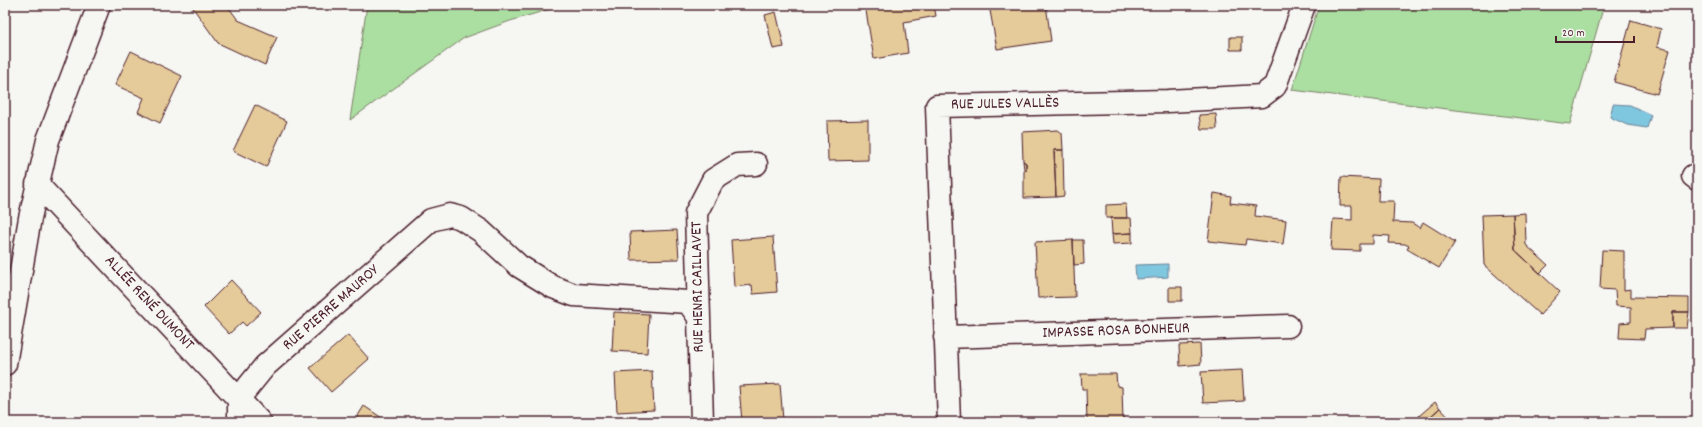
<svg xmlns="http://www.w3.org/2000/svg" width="1702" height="427" viewBox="0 0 1702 427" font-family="Dekko,sans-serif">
  <rect width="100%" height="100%" fill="#f6f6f2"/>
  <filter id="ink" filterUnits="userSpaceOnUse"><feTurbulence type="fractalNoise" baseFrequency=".025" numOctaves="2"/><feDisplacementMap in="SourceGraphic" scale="8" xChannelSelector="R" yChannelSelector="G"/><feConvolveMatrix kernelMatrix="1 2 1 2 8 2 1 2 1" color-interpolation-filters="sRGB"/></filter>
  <g filter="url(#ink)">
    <path fill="#abdfa1" stroke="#7a7f66" d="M367,5H564L510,21L464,38L350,120Z
      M1319,5H1604L1570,124L1292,90Z"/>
    <path fill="#7fc6df" stroke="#6a8397" d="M1613,104L1630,105L1651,115L1647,128L1627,125L1610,117Z
      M1168,264V277L1136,279L1135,265Z"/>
    <path fill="#e5ca9a" stroke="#4a1f2b" d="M197,5H227L238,20L277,37L265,65L218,43L193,8Z
      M865,5H934L936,16L904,22L908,53L874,59Z
      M989,5H1046L1051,41L997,49Z
      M776,12L784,47L773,49L765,15Z
      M1631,20L1661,29L1657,47L1670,50L1657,94L1614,82Z
      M1230,37H1242V50H1230Z
      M131,51L182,76L160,123L138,112L144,98L115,85Z
      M255,105L287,121L266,167L233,151Z
      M1216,114L1217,129H1201L1199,115Z
      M868,120V160L828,161L827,121Z
      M1058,130L1062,133L1063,150H1054L1056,197L1024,198V170H1026V163L1023,161L1022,132Z
      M1054,150H1063L1064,196L1056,197Z
      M1023,161L1026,163V170H1024Z
      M1341,177L1379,179L1378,201H1394L1393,222L1412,223L1420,228L1423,222L1455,242L1439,268L1407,249L1409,246L1405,244L1389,243L1390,236L1373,235V244H1360V251L1331,250L1333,219L1352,220V206H1340Z
      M1214,193L1231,196L1230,203L1256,206L1255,216L1286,220L1283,244L1246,239L1245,245L1208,241Z
      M1126,204L1127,218H1106V205Z
      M1525,213L1526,245L1548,265L1540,273L1515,250L1513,214Z
      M1513,214L1515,250L1560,292L1540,315L1484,265L1482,215Z
      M1111,218H1131L1132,233L1112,234Z
      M677,230L679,259L631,260L630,232Z
      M1132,233V243L1113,244L1112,234Z
      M773,237L777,292L753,294L752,285L734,287L731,240Z
      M1073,240H1083L1084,264L1074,265Z
      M1073,240L1075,297L1038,298L1035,242Z
      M1602,250L1624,251V290L1631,289V297L1689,298V312H1673V328L1645,329L1644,339L1619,338L1620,323L1631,322V307L1616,306L1615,290L1600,289Z
      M231,280L261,312L246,326L242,322L229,334L204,307Z
      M1169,287H1182V301H1169Z
      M614,312L649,314L647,353L612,351Z
      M1673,312H1689L1687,328H1673Z
      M348,335L369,359L331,392L310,368Z
      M1200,344L1201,364L1180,366L1179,345Z
      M1242,370L1244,401L1203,403L1201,372Z
      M652,371L654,410L617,412L615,373Z
      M1081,374H1116L1117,386L1122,387L1123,422H1087L1086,389H1082Z
      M780,384L783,420L742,422L739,386Z
      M1435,402L1440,408L1424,422H1412Z
      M364,406L388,422H354Z
      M1440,408L1453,422H1424Z"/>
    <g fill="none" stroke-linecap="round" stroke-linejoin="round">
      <g stroke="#4a1f2b" stroke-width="25">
        <path id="minor" d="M1693,176L1697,179
          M37,184L260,422
          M945,337L1288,326
          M5,364L30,218L48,140L99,5
          M239,422V398L265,366L431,220L450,215L461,218L481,231L519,266L553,287L574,295L688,302L698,316
          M702,422L696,213L713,180L737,165L756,164
          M949,422L937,106L1168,101L1262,96L1275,86L1304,5"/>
      </g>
      <use href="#minor" stroke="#f6f6f2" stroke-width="22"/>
    </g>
  </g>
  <g text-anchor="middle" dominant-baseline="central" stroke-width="3" stroke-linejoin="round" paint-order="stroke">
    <g font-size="16" fill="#4a1f2b" stroke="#f6f6f2">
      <text transform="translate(1005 104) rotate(-1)">RUE JULES VALLÈS</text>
      <text transform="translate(698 287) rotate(-91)">RUE HENRI CAILLAVET</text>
      <text transform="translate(149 303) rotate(47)">ALLÉE RENÉ DUMONT</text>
      <text transform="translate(331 308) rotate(-41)">RUE PIERRE MAUROY</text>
      <text transform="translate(1116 331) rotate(-2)">IMPASSE ROSA BONHEUR</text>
    </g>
  </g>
  <rect width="1702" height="427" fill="none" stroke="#f6f6f2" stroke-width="20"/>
  <rect x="10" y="10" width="1682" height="407" fill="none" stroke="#4a1f2b" stroke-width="1.5" filter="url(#ink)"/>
  <path d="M1556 36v6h78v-6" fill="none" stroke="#4a1f2b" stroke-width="2"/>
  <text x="1562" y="36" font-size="12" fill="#4a1f2b" stroke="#f6f6f2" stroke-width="3" paint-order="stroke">20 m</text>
</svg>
